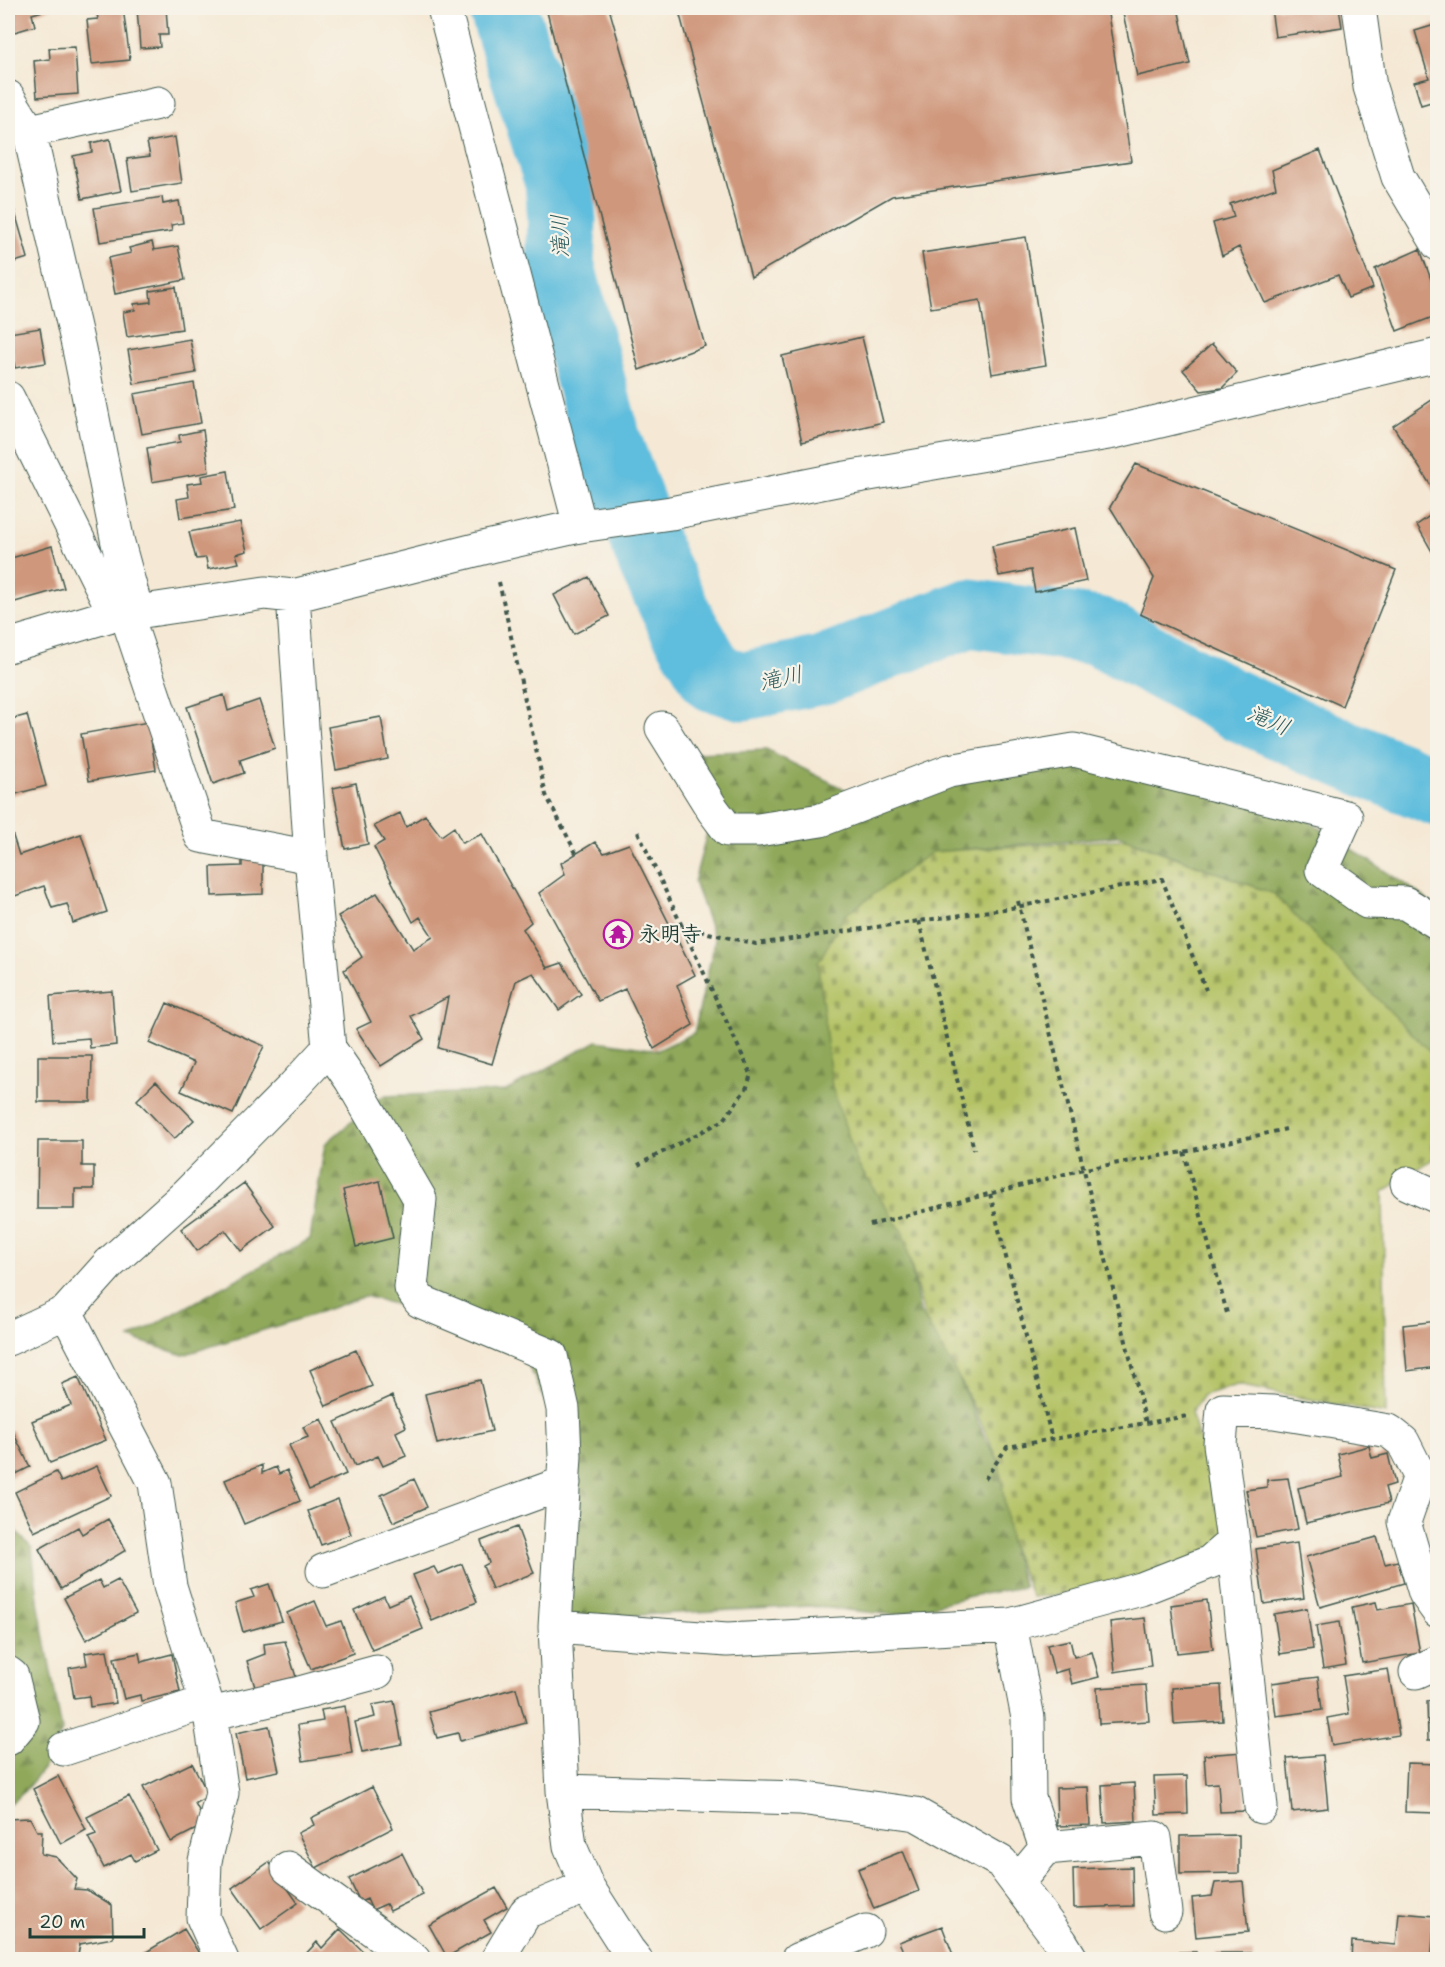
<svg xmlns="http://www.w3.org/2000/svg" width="1445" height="1967" viewBox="0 0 1445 1967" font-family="'Shantell Sans','Klee One',sans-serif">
  <defs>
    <pattern id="forest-firs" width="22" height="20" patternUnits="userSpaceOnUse" patternTransform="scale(1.5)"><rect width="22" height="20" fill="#8fa85a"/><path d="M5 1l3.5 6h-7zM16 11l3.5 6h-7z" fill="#748a4b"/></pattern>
    <pattern id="cemetery-stones" width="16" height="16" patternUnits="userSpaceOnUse" patternTransform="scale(1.5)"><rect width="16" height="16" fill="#b4c265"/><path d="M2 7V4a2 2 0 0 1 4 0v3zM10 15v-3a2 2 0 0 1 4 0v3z" fill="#929f54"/></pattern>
  </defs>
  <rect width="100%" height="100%" fill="#f7f3e8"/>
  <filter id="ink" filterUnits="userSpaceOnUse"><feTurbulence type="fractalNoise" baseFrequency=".0167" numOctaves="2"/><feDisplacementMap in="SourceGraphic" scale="12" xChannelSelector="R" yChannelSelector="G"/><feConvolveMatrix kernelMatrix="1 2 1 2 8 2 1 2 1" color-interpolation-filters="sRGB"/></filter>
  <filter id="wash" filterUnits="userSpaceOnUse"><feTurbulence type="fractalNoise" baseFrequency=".008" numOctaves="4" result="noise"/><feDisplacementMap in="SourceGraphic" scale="24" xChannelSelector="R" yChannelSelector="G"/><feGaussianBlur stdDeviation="1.35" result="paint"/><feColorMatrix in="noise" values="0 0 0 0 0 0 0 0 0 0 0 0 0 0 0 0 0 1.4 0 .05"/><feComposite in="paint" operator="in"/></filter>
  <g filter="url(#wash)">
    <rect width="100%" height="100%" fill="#f5e9d5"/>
    <path fill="url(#forest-firs)" stroke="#577247" stroke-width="1.5" d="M1061,749L1274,798L1423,896L1437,911V1074L1274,894L1120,836L932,852L858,1165L905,1235L920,1312L953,1364L984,1436L1002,1466L1010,1543L1024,1587L971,1596L895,1615L809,1606L567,1619L569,1452L522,1351L458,1322L365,1296L306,1317L183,1355L130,1338L310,1239L325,1144L383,1096L506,1091L597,1041L658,1050L694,1033L715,940L694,882L713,810L697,753L766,750L878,806Z
      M8,1523L32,1548L39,1607L62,1731L43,1769L22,1794L8,1805Z"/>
    <path fill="url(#cemetery-stones)" stroke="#6a804c" stroke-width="1.5" d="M1126,839L1274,894L1436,1058L1437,1156L1383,1192L1386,1414L1237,1385L1203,1395L1191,1413L1233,1542L1141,1589L1032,1597L1010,1543L999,1461L963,1385L925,1319L903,1233L858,1165L832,1087L818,963L845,915L932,852Z"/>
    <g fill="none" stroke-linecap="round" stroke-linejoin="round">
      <path stroke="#5fbddd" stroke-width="69" d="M503,8L559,182L562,221L560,264L606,438L652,561L682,624L714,678L744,686L823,670L969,613L1098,631L1233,704L1349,756L1438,792"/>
    </g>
    <g id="blocks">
      <path fill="#cf987d" d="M8,8H53L32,14L35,26L8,34Z
        M96,8H123L130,60L92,64L87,20L98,19Z
        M137,8H166L168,35H159L160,47L140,48Z
        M546,8H609L705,346L639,370Z
        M678,8H1107L1131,161L892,196L751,277Z
        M1131,8H1178L1190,64L1137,76L1122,9Z
        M1271,8H1339L1342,27L1275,37Z
        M1438,24V100L1421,105L1414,82L1429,78L1415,31Z
        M75,47L78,94L37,97L34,61L50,59L49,48Z
        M175,137L182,183L132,191L127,159L150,156L147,142Z
        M110,139L121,191L82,199L73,156L92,152L91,143Z
        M1320,150L1373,288L1348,298L1338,275L1265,303L1239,247L1222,256L1213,223L1234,217L1230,204L1276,188L1272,170Z
        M162,197L163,204L179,201L183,223L171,225L172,231L100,242L94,208Z
        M14,209L28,258L8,264V211Z
        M1026,237L1046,365L992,374L980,300L931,308L922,253Z
        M152,242L154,250L178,246L185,280L115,294L108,258L131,253L129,248Z
        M1420,249L1438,299V315L1397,331L1375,269Z
        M176,287L182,329L127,337L123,312L135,310L134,304L151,302L150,291Z
        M40,328L46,363L15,368L9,333Z
        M862,337L883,422L802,442L782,356Z
        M190,339L196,373L134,384L128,350Z
        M1212,344L1237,373L1222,388L1201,391L1183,370Z
        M194,383L201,423L142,434L134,394Z
        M1438,396V497L1393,426Z
        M203,430L209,472L152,482L147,448L180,442L179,435Z
        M1136,464L1396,570L1342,706L1140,614L1154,578L1110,507Z
        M228,471L234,510L180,518L177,499L189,497L187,484L202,482L201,476Z
        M1438,510V562L1417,525Z
        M240,522L247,551L236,554L239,563L208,569L206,558L196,559L189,532Z
        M1075,528L1086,581L1035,592L1031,570L999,576L992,546Z
        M52,546L64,588L8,604V559Z
        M589,577L609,616L574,634L554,595Z
        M224,695L228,711L259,700L275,748L240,760L244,773L213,784L187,707Z
        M27,715L46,786L8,796V720Z
        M381,717L388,759L336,770L328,727Z
        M148,722L156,770L89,781L81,734Z
        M356,783L368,844L345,849L333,788Z
        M400,813L406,827L425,815L441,836L454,827L462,843L482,834L531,922L523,929L547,968L562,963L581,994L559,1010L533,973L516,981L492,1064L438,1048L448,997L411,1016L424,1039L381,1066L356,1029L371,1022L344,970L362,957L338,916L377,893L413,949L433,937L420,917L413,922L374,847L384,841L374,826Z
        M12,833L19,855L81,834L107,912L73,923L67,904L52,908L44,886L9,898L8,835Z
        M595,842L604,853L629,844L695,975L677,985L693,1025L654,1049L625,989L598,1001L539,893L565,874L561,863Z
        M263,856V894L212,896L211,867L242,866V857Z
        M8,936L14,956L8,957Z
        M112,991L116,1045L90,1048L89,1038L53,1041L50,996Z
        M167,1003L264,1046L233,1114L181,1091L194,1063L149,1043Z
        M38,1056H92L91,1102H38Z
        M156,1081L194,1120L174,1139L137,1100Z
        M38,1141H82V1166H94V1189H75V1209H37Z
        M380,1181L393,1238L356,1247L343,1190Z
        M244,1183L275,1226L241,1251L225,1230L197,1251L181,1229Z
        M1438,1321V1367L1407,1371L1403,1325Z
        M356,1350L372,1386L326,1406L310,1370Z
        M78,1377L106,1440L50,1463L32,1421L71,1405L62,1384Z
        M480,1380L492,1431L437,1444L425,1394Z
        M392,1396L406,1427L396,1432L406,1456L383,1466L378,1456L355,1466L335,1422Z
        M321,1419L346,1474L309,1490L289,1445L308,1437L303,1427Z
        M12,1430L30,1467L8,1478V1432Z
        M1369,1446L1372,1458L1388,1454L1395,1484L1385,1487L1389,1503L1306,1523L1298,1488L1343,1477L1338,1454Z
        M262,1465V1473L276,1467L279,1474L287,1470L300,1501L244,1524L225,1480Z
        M97,1466L111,1496L34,1532L15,1492L56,1472L61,1482Z
        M1288,1478L1298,1529L1256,1537L1246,1490L1267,1487V1480Z
        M414,1479L427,1507L393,1522L381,1495Z
        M338,1499L351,1534L321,1545L308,1511Z
        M108,1519L126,1550L61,1589L39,1549L78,1527L82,1534Z
        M517,1527L534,1573L492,1589L483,1566L489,1563L481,1541Z
        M1377,1537L1385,1564L1398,1561L1404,1583L1320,1607L1306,1557Z
        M1297,1543L1304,1598L1264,1604L1256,1549Z
        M462,1564L477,1602L432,1621L413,1575L434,1567L438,1574Z
        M99,1580L103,1588L118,1580L136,1613L86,1640L64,1598Z
        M269,1584L282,1621L243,1632L235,1603L254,1597L251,1590Z
        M384,1596L388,1605L409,1596L423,1629L372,1650L354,1610Z
        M1207,1600L1213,1649L1177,1653L1171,1605Z
        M315,1601L326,1626L341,1621L353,1653L311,1669L287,1613Z
        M1376,1602L1378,1610L1411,1604L1420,1653L1362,1663L1352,1607Z
        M1307,1608L1313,1649L1280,1654L1274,1614Z
        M1145,1618L1151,1666L1115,1672L1110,1622Z
        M1339,1622L1346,1665L1323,1669L1316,1626Z
        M1070,1640L1074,1657L1092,1652L1099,1677L1072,1684L1068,1669L1054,1673L1047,1645Z
        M285,1641L296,1677L255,1687L247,1661L265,1654L264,1644Z
        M107,1650L116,1703L90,1707L89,1696L74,1698L69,1668L87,1665L85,1653Z
        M139,1653L141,1662L172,1654L180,1692L141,1701L140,1695L124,1699L114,1658Z
        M1388,1669L1399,1735L1332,1746L1327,1718L1349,1714L1343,1676Z
        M1318,1677L1322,1710L1276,1716L1272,1683Z
        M1146,1685L1149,1721L1099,1724L1097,1688Z
        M1221,1685L1223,1721L1174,1724L1172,1688Z
        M516,1688L526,1723L460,1741L458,1733L437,1738L429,1712Z
        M1438,1700V1740H1428L1427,1701Z
        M394,1701L402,1744L362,1752L355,1722L375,1717L372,1705Z
        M345,1706L352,1753L303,1761L298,1725L323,1721L321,1710Z
        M269,1726L279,1771L245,1778L236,1733Z
        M1243,1752L1246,1811L1220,1812L1218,1783L1206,1784L1204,1755Z
        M1323,1755L1328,1808L1292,1812L1287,1758Z
        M192,1763L209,1796L195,1803L206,1824L171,1842L143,1787Z
        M1407,1763L1438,1764V1813L1405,1812Z
        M58,1776L86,1830L61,1844L33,1789Z
        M1187,1776L1188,1814L1156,1815L1154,1777Z
        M1134,1783L1136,1821L1104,1823L1102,1785Z
        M372,1787L393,1828L316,1868L298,1833L314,1825L311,1818Z
        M1088,1787L1090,1825L1057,1826L1056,1788Z
        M129,1796L157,1850L135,1861L131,1854L104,1868L88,1837L96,1834L87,1817Z
        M30,1818L37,1831H42L41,1854L56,1857L77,1879L74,1889L87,1890L112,1905L113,1938L80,1944L77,1960H8V1819Z
        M1239,1835V1873L1180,1874V1836Z
        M903,1851L919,1891L874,1909L858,1869Z
        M402,1853L423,1895L390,1911L386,1904L372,1910L367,1899L360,1902L349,1879Z
        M269,1862L298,1903L261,1929L232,1888Z
        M1132,1867L1133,1906L1074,1908L1073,1869Z
        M1243,1881L1248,1932L1196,1937L1192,1898L1212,1896L1215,1883Z
        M496,1888L507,1907L484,1920L491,1932L447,1957L429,1925Z
        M1399,1913L1435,1916L1431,1960H1351L1352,1941L1396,1945Z
        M942,1926L955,1960H907L899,1942Z
        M184,1929L203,1960H133Z
        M340,1929L368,1956L365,1960H300L317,1942L322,1948Z
        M1159,1952H1196V1960H1159Z
        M607,1953L610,1960H592Z
        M1216,1953H1253V1960H1216Z"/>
    </g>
  </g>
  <g filter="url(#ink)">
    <use href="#blocks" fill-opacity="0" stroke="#3f574c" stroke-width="1.5"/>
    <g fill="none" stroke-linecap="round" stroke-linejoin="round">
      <g stroke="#3f574c" stroke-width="35">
        <path id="minor" d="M444,8L580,526
          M1359,8L1370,87L1398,177L1438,244
          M8,97L29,131L79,349L118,543L137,612
          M29,131L158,103
          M8,398L115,614
          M293,596L311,857L329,1048L351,1080L420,1199L411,1288L420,1301L551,1356L563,1409L565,1456L555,1627L563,1791L570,1846L587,1886L628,1950L636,1960
          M126,613L201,836L311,857
          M8,646L115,614L137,612L265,593L293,596L491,546L580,526L671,513L846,478L1114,432L1438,355
          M662,728L713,810L728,830H758L821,820L949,771L1074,750L1346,817L1322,870L1367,902L1405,903L1438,923
          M1407,1183L1438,1197
          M66,1312L155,1483L170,1586L210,1714L222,1793L205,1861L203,1918L222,1960
          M8,1339L66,1312L110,1263L186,1195L294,1086L329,1048
          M1420,1476L1404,1522L1425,1593L1438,1611
          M1233,1542L1261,1807
          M323,1571L564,1483
          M1010,1625L1028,1718L1029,1798L1046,1848
          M555,1627L727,1640L1010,1625L1141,1589L1210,1562L1233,1542L1220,1444L1223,1410L1274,1412L1389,1431L1403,1442L1420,1476L1438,1475
          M1416,1672L1438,1662
          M8,1673L12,1676L23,1721L8,1739
          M210,1714L300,1693L377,1672
          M64,1749L206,1702
          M563,1791L800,1798L916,1814L1001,1862L1061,1942L1072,1960
          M288,1868L414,1960
          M1017,1883L1046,1848L1155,1838L1165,1912
          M497,1960L526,1912L587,1886
          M797,1960L866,1931"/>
      </g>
      <path stroke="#3f574c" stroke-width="4" stroke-dasharray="4.5 4.5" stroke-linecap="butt" d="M499,582L546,795L576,853
        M638,832L751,1074L747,1087L724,1120L638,1165
        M1018,901L1146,1423
        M919,921L974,1150
        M682,927L756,944L1011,908L1162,879L1206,990
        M1184,1152L1228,1317
        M990,1194L1052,1439
        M870,1225L1084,1169L1184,1152L1286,1129
        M985,1479L1007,1447L1187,1416"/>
      <use href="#minor" stroke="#fff" stroke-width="33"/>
    </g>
  </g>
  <defs>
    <g id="temple-ring" transform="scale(1.5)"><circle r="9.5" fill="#f7f3e8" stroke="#b5179e" stroke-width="1.5"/><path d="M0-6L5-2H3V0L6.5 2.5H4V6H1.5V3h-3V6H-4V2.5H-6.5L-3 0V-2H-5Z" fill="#b5179e"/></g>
  </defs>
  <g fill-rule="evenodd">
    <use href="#temple-ring" x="618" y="934"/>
  </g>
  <g text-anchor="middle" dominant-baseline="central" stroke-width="4.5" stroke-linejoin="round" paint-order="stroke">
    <g font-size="21" font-weight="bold" fill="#1f3d34" stroke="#f7f3e8" text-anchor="start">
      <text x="639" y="934">永明寺</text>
    </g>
    <g font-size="22" font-style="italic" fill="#2f5d5e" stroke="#f7f3e8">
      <text transform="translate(560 236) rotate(-92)">滝川</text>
      <text transform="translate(781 678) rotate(-12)">滝川</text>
      <text transform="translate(1269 720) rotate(23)">滝川</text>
    </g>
  </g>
  <rect width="1445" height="1967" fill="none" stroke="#f7f3e8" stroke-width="30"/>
  <path d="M30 1928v9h114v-9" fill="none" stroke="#1f3d34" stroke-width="3"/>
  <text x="39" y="1928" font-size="18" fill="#1f3d34" stroke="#f7f3e8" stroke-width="4.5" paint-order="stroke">20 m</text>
</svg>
